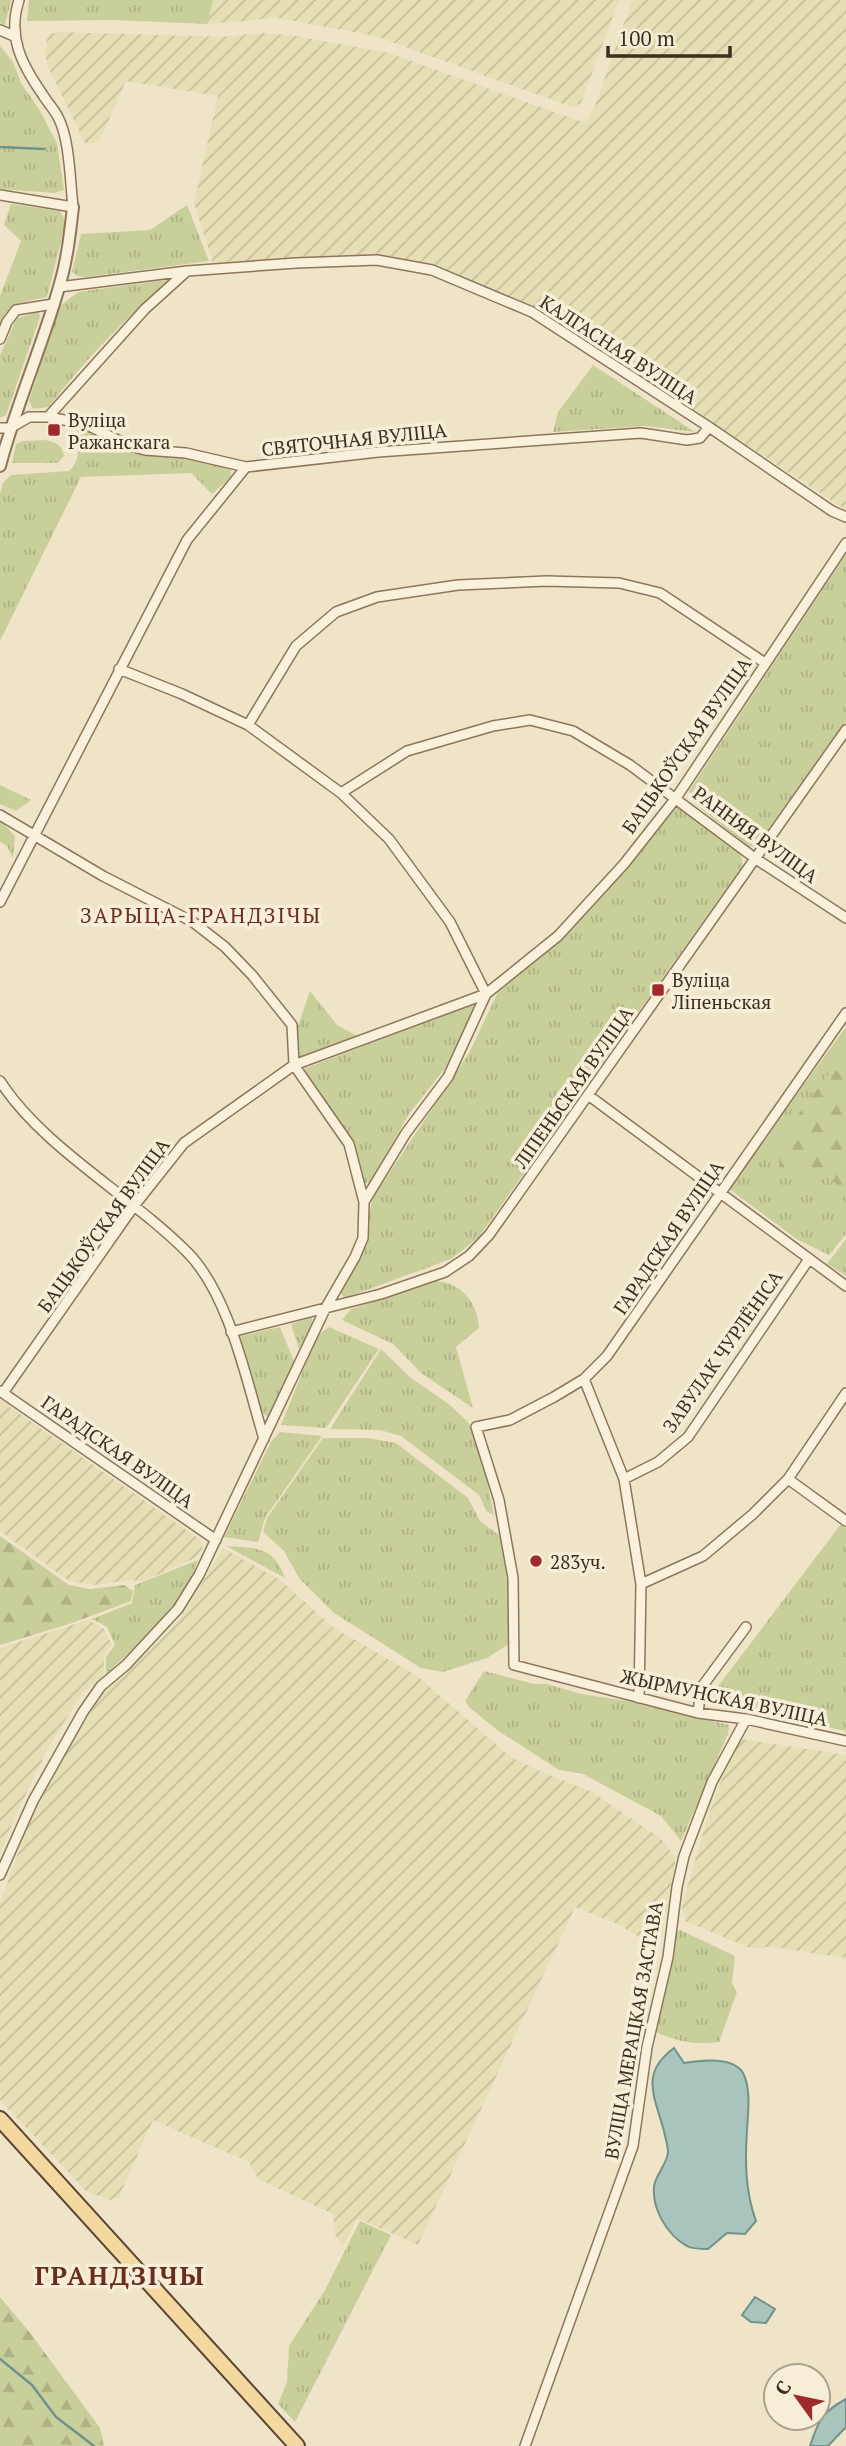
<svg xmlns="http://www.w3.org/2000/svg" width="846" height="2446" viewBox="0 0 846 2446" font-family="'PT Serif',serif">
  <defs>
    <pattern id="farmland-furrows" width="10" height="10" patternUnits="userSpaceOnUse" patternTransform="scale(1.75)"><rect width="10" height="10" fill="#e6deb5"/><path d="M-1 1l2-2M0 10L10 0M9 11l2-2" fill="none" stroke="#c6bf9b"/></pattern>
    <pattern id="grass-tufts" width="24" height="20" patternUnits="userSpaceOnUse" patternTransform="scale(1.75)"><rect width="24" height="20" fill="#c9cf9b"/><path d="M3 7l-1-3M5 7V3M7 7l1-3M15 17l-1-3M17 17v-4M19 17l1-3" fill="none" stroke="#aeb285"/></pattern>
    <pattern id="forest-firs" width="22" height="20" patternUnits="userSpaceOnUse" patternTransform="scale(1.75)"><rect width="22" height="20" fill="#c9cf9b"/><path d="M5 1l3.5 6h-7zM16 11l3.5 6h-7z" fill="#aeb285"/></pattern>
  </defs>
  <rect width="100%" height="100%" fill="#f0e4c8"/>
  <path fill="url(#farmland-furrows)" d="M213,0H619L581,103L572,107L375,36L278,18L208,24Z
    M632,0H846V510L539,309L487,287L428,264L384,255L213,263L194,203L218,96L126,81L101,137L96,143H85L47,65L45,53L47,39L50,34L61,32L221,37L261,33L289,35L389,53L585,123L595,106Z
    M0,1400L202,1541V1549L197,1557L143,1581L130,1580L95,1585L69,1581L0,1531Z
    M223,1548L280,1580L333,1627L417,1676L511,1757L542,1772L592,1792L660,1838L676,1858L660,1942L656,1947L618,1924L575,1907L418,2245L358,2218L343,2246L335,2235L333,2214L258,2179L249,2162L153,2120L119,2197L110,2200L86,2191L0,2100V1904L28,1824L73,1741L108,1685L159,1641L183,1615Z
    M88,1620L104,1629L112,1645L104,1655V1676L83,1692L48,1748L15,1817L0,1854V1648Z
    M741,1739L846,1755V1958L773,1947L750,1948L685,1921L682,1906L706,1822L724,1773Z"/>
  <path fill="url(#grass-tufts)" d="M0,0H11L5,25L0,23Z
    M29,0H213L208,24L111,20L27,21Z
    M0,46L13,62L21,83L39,109L57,143L64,190L54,193L0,189Z
    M11,204L60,211L66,222L47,297C20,303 13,301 0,328V296L21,241L4,225Z
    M187,205L209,261L86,277L78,276L72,272L81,234L150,230Z
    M172,279C128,315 83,362 49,407L33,409L29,401L60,306L78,292Z
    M39,312L40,317L6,415L0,418V355L17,318Z
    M593,365L695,432L645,426L553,432L558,412Z
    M77,428L86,430L132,452L191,458L231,468V477L212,494L191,473L81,477L0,641V494L3,483L11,475L69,471C83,457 77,446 77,428Z
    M45,440C56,443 62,444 64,456L58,463H12L16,444L23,441Z
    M846,554V722L757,846L749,847L690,800L689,791Z
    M0,785L31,800L16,811L0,804Z
    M679,807L741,854L743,865L478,1238L451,1259L345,1298L339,1292L366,1237L372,1199L469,1053L498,992L565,935L599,899L674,808Z
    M0,820L15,836L13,858L7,846L0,842Z
    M310,991L337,1025L357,1036L297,1058V1029Z
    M476,1003L474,1012L446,1067L409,1114L371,1182L365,1183L350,1136L301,1070Z
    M846,1027V1234L829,1255L798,1240L728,1188Z
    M846,1239V1276L827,1264Z
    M433,1281C460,1281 478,1302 479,1328L456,1347L473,1408L421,1373L393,1344L342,1320L351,1309Z
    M312,1317V1323L299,1349L291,1324Z
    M280,1327L294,1361L268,1418L261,1411L240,1336Z
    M329,1327L379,1349L326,1428L281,1425L317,1336Z
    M381,1349L411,1378L450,1405L469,1423L485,1471L494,1515L486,1511L479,1495L401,1436L380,1430L330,1429Z
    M280,1432L322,1436L265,1518L258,1542L224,1537L271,1442Z
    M323,1438H369L396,1443L468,1498L480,1521L500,1536L507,1580L509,1644L487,1658L443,1672L421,1668L334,1613L299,1578L284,1551L263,1532L267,1518Z
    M841,1524L846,1528V1731L711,1704L716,1689Z
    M226,1546C256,1548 274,1546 285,1578Z
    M198,1560C182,1607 142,1641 106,1674V1657L115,1645L107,1627L92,1619L132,1603L135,1585Z
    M484,1671L534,1684H547L581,1694L627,1701L729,1725L728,1734L681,1841L661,1816L583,1774L559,1770L497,1730L469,1707L465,1701Z
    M680,1930L735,1956L732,1983L737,1992L719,2042C695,2045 679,2042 656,2032L674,1932Z
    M360,2221L391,2235L295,2422L278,2404L287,2382L289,2346L325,2290Z"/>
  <path fill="url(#forest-firs)" d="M846,1051V1187H841L825,1176L779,1169L780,1145L794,1120Z
    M0,1536L69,1585L90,1589L124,1585L133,1591L131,1601L72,1623L0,1645Z
    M0,2297L31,2334L100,2428L104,2446H0Z"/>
  <path fill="#a9c4bc" stroke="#6f938a" stroke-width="2" d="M674,2048L684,2063C701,2060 736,2056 744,2075C751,2091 748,2113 747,2130C745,2161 745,2191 756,2221L745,2234L727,2233L708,2249C701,2249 692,2249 687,2246C667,2235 652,2209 654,2187C655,2175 667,2165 668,2152C668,2145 665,2137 664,2131C654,2095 640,2073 674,2048Z
    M755,2297L775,2309L766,2323L751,2322L742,2315Z
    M846,2399V2427L828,2446H810C818,2421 822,2412 846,2399Z"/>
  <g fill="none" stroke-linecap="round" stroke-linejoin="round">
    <path stroke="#6f938a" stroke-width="2.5" d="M0,147L44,149
      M0,2359L32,2385L56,2417L94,2446"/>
    <g stroke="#8d765c" stroke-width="12">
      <path id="minor" d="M0,30L14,36
        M0,195L73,207C70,181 70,140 58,117C54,109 47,102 43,95C22,65 7,37 19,0
        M59,287L187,271L296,263L377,260L432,270L532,312L709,427L832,511L846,517
        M0,339L7,322L16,310L53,304
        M48,417L145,309L187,271
        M0,428H10L29,417H48L85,424L130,446L145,450L186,453L246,467
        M248,725L296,646L336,612L377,597L458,585L546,581L619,583L660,593L765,663
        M341,793L407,751L493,726L530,720L573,731L630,765L756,859L846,918
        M0,815L103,876L193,922L225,947L252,975L292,1025L294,1065L349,1144L364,1202
        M0,902L187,540L246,467L378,452L641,433L687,440L700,438L709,427
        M846,1013L607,1356L584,1379L554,1397L510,1420L476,1427L499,1500L513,1578L514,1665L698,1713L746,1719L846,1741
        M0,1081C43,1148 132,1196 188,1253C230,1296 247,1383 264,1439
        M588,1095L846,1286
        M231,1332L381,1294L445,1272L469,1256L489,1235L846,730
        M584,1379L624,1479L641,1584L639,1698
        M0,1391L216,1540
        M3,1393L134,1206L184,1143L294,1065L486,994L558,936L624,864L676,798L846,543
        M624,1479L658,1462L688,1437L809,1259
        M788,1479L846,1521
        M641,1584L703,1556L753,1514L788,1479L846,1393
        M698,1713L701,1688L746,1627
        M0,1875L33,1801L83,1712L101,1686L126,1665L178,1609L199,1575L325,1309L355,1257L363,1238L364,1202L406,1133L448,1077L486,994L450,922L389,839L341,793L248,725L182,694L119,669
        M525,2446L633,2146L647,2047L668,1957L677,1887L684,1856L712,1782L746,1719"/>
    </g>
    <g stroke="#8d765c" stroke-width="14">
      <path id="tertiary" d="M0,466C16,405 42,347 59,287C67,261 70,234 73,207"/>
    </g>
    <g stroke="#5b4430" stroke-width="18">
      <path id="primary" d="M0,2119L297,2446"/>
    </g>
    <use href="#minor" stroke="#faf1dc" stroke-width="9"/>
    <use href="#tertiary" stroke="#faf1dc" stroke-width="10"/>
    <use href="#primary" stroke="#f3d9a0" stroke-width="14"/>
  </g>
  <g fill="#9e2a2b" stroke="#f7eed8" stroke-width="2.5">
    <rect x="47" y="423" width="14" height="14" rx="3.5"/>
    <rect x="651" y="983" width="14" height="14" rx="3.5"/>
    <circle cx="536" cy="1561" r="7"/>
  </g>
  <g text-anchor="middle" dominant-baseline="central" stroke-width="7" stroke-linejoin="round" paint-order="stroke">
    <g font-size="19" fill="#3d2e20" stroke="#f7eed8">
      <text transform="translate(619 349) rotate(33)">КАЛГАСНАЯ ВУЛІЦА</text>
      <text transform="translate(354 439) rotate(-6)">СВЯТОЧНАЯ ВУЛІЦА</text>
      <text transform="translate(686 745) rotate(-55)">БАЦЬКОЎСКАЯ ВУЛІЦА</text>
      <text transform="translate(756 834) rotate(36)">РАННЯЯ ВУЛІЦА</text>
      <text transform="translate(573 1087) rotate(-55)">ЛІПЕНЬСКАЯ ВУЛІЦА</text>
      <text transform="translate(103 1225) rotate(-54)">БАЦЬКОЎСКАЯ ВУЛІЦА</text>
      <text transform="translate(668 1237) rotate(-56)">ГАРАДСКАЯ ВУЛІЦА</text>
      <text transform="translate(722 1351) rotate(-55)">ЗАВУЛАК ЧУРЛЁНІСА</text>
      <text transform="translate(118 1451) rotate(35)">ГАРАДСКАЯ ВУЛІЦА</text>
      <text transform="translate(724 1697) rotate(12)">ЖЫРМУНСКАЯ ВУЛІЦА</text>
      <text transform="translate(633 2030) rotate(-80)">ВУЛІЦА МЕРАЦКАЯ ЗАСТАВА</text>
    </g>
    <g font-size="19" fill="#3d2e20" stroke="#f7eed8" text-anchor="start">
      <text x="68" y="419">Вуліца<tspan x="68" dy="22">Ражанскага</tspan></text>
      <text x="672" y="979">Вуліца<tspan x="672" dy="22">Ліпеньская</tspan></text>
      <text x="550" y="1561">283уч.</text>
    </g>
    <g font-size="21" letter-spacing="2" fill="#6b2e1e" stroke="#f7eed8">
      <text x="201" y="915">ЗАРЫЦА-ГРАНДЗІЧЫ</text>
    </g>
    <g font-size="26" font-weight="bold" letter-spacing="2" fill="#6b2e1e" stroke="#f7eed8">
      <text x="120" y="2275">ГРАНДЗІЧЫ</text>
    </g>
  </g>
  <g transform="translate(797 2397) rotate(303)"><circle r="33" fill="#f7eed8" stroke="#ada18e" stroke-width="2"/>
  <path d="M0-5L12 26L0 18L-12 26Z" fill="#9e2a2b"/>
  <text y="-10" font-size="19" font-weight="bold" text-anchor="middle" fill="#3d2e20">С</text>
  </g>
  <path d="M608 46v10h122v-10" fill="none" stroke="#3d2e20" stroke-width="3.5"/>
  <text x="618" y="46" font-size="21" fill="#3d2e20" stroke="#f7eed8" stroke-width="5" paint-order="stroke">100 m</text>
</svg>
